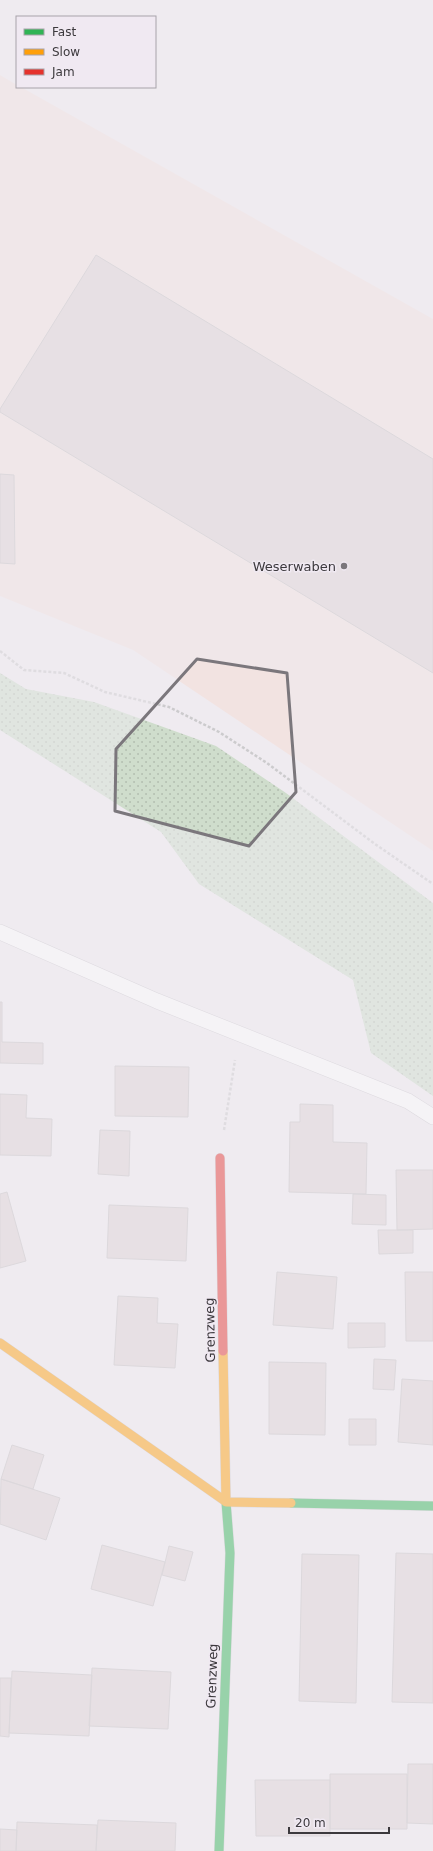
<svg xmlns="http://www.w3.org/2000/svg" width="433" height="1851" viewBox="0 0 433 1851" font-family="'DejaVu Sans',sans-serif">
  <defs>
    <pattern id="grass-dots" width="8" height="8" patternUnits="userSpaceOnUse"><rect width="8" height="8" fill="#cfddcc"/><path d="M2 2h.1M6 6h.1" fill="none" stroke="#b3beb0" stroke-width="1.8" stroke-linecap="round"/></pattern>
  </defs>
  <rect width="100%" height="100%" fill="#efebf0"/>
  <path fill="#f2e3e1" d="M0,75L17,85V87H21L433,319V851L133,650L0,596Z"/>
  <path fill="url(#grass-dots)" d="M0,673L26,689L94,702L216,746L286,793L433,903V1096L371,1053L353,980L199,884L161,832L0,730Z"/>
  <path fill="#ded3d4" stroke="#c6c2c4" d="M96,255L433,459V673L0,412V409Z
    M0,474L14,475L15,564L0,563Z
    M0,1002H2V1042L43,1043V1064L0,1063Z
    M115,1066L189,1067L188,1117L115,1116Z
    M0,1094L27,1095L26,1118L52,1119L51,1156L0,1155Z
    M300,1104L333,1105V1142L367,1143L366,1194L289,1192L290,1122H300Z
    M100,1130L130,1131L129,1176L98,1174Z
    M396,1170H433V1229L397,1230Z
    M7,1192L26,1261L0,1268V1194Z
    M353,1194L386,1195V1225L352,1224Z
    M109,1205L188,1208L186,1261L107,1258Z
    M378,1230H413V1253L379,1254Z
    M277,1272L337,1277L333,1329L273,1325Z
    M405,1272H433V1341H406Z
    M118,1296L158,1298L157,1323L178,1324L175,1368L114,1365Z
    M348,1323H385V1347L348,1348Z
    M374,1359L396,1360L394,1390L373,1389Z
    M269,1362L326,1363L325,1435L269,1434Z
    M402,1379L433,1381V1445L398,1442Z
    M349,1419H376V1445H349Z
    M12,1445L44,1455L33,1489L1,1479Z
    M1,1479L60,1498L46,1540L0,1524Z
    M102,1545L165,1562L153,1606L91,1589Z
    M169,1546L193,1552L185,1581L162,1575Z
    M396,1553L433,1554V1703L392,1702Z
    M302,1554L359,1555L356,1703L299,1701Z
    M92,1668L171,1672L168,1729L89,1726Z
    M12,1671L92,1675L89,1736L9,1733Z
    M0,1678H11L9,1737L0,1736Z
    M408,1764H433V1824L407,1823Z
    M330,1774H407V1829H330Z
    M255,1780H330V1836H256Z
    M98,1820L176,1823L175,1851H96Z
    M17,1822L97,1825L96,1851H16Z
    M0,1829L17,1830L16,1851H0Z"/>
  <g fill="none" stroke-linecap="round" stroke-linejoin="round">
    <g stroke="#c8c6ca" stroke-width="16">
      <path id="lane" d="M0,932L157,1001L408,1101L433,1117"/>
    </g>
    <g stroke="#c8c6ca" stroke-width="10">
      <path id="fast" d="M291,1503L433,1506
        M219,1851L230,1553L226,1502L225,1501"/>
    </g>
    <g stroke="#c8c6ca" stroke-width="10">
      <path id="slow" d="M0,1343L225,1501
        M223,1351L226,1502L291,1503"/>
    </g>
    <g stroke="#c8c6ca" stroke-width="10">
      <path id="jam" d="M220,1158L223,1351"/>
    </g>
    <path stroke="#cccbcd" stroke-width="2.5" stroke-dasharray="3 2" stroke-linecap="butt" d="M0,651L24,670L64,673L105,692L169,707L219,732L267,763L375,844L433,884
      M224,1130L235,1060"/>
    <use href="#lane" stroke="#fdfcfd" stroke-width="15"/>
    <use href="#fast" stroke="#30b455" stroke-width="9"/>
    <use href="#slow" stroke="#ff9f0a" stroke-width="9"/>
    <use href="#jam" stroke="#e5322d" stroke-width="9"/>
  </g>
  <path d="M0 0H433V1851H0ZM197,659L287,673L296,792L249,846L115,811L116,749Z" fill="#efebf0" fill-opacity=".55" fill-rule="evenodd"/>
  <path fill="none" stroke="#7b777c" stroke-width="3" stroke-linejoin="round" d="M197,659L287,673L296,792L249,846L115,811L116,749Z"/>
  <circle fill="#7b777c" stroke="#f0e9f2" stroke-width="1.5" cx="344" cy="566" r="4"/>
  <g text-anchor="middle" dominant-baseline="central" stroke-width="3" stroke-linejoin="round" paint-order="stroke">
    <g font-size="13" fill="#3c393d" stroke="#f0e9f2" text-anchor="end">
      <text x="336" y="566">Weserwaben</text>
    </g>
    <g font-size="13" fill="#3c393d" stroke="#f0e9f2">
      <text transform="translate(210 1330) rotate(-91)">Grenzweg</text>
      <text transform="translate(212 1676) rotate(-88)">Grenzweg</text>
    </g>
  </g>
  <rect x="16" y="16" width="140" height="72" fill="#f0e9f2" stroke="#a8a3aa"/>
  <rect x="24" y="29" width="20" height="6" fill="#30b455" stroke="#a8a3aa"/>
  <text x="52" y="36" font-size="12" fill="#3c393d">Fast</text>
  <rect x="24" y="49" width="20" height="6" fill="#ff9f0a" stroke="#a8a3aa"/>
  <text x="52" y="56" font-size="12" fill="#3c393d">Slow</text>
  <rect x="24" y="69" width="20" height="6" fill="#e5322d" stroke="#a8a3aa"/>
  <text x="52" y="76" font-size="12" fill="#3c393d">Jam</text>
  <path d="M289 1827v6h100v-6" fill="none" stroke="#3c393d" stroke-width="2"/>
  <text x="295" y="1827" font-size="12" fill="#3c393d" stroke="#f0e9f2" stroke-width="3" paint-order="stroke">20 m</text>
</svg>
